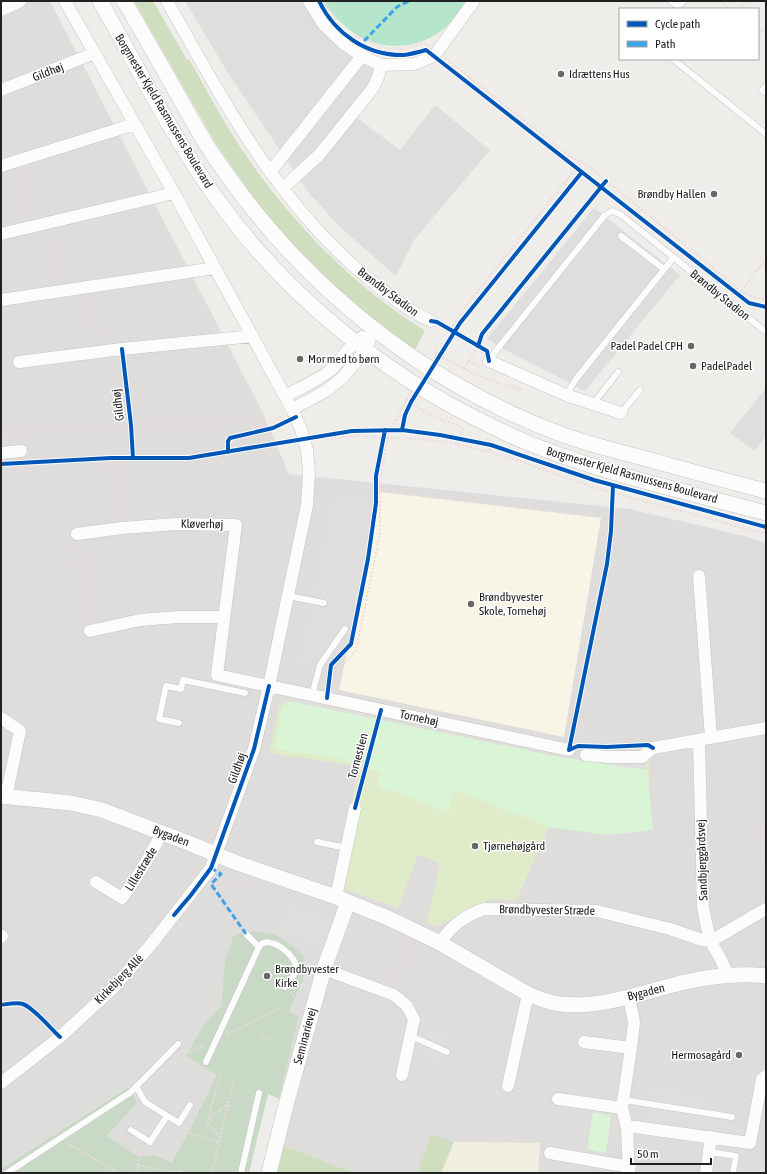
<svg xmlns="http://www.w3.org/2000/svg" width="767" height="1174" viewBox="0 0 767 1174" font-family="'Asap Condensed',sans-serif">
  <rect width="100%" height="100%" fill="#efedea"/>
  <path fill="#dedddb" d="M1,1H50L263,413L289,474L630,509L744,536L766,543V1173H538L540,1143L454,1142L431,1134L417,1173H356L282,1145L279,1099L299,1016L289,1011L303,984L225,961L221,1006L203,1025L186,1056L216,1075L201,1110L188,1136L170,1163L156,1155L138,1156L107,1136L137,1103L127,1087L1,1169Z"/>
  <path fill="#f8f5e6" d="M380,492L601,518L564,737L339,690Z"/>
  <path fill="#f0eede" d="M454,1142L540,1143L538,1173H441Z"/>
  <path fill="#e0ecc9" d="M287,701L579,762L649,759V829L549,826L516,901L492,899L438,926L427,922L440,864L418,854L398,908L340,887L346,839L358,766L269,753L279,707Z"/>
  <path fill="#cedebf" d="M134,1H153L187,60L189,59C206,89 222,120 241,148C280,207 334,266 390,307C402,316 414,323 425,331L415,350L375,321L332,284L297,249L261,208L216,144Z
    M431,1134L454,1142L441,1173H417Z
    M282,1145L356,1173H275Z"/>
  <path fill="#c8dac6" d="M256,931L276,935L294,947L305,958C305,981 299,991 289,1011L299,1016L279,1099L268,1094L249,1173H1V1169L128,1087L137,1103L107,1136L138,1156L156,1155L171,1163C188,1134 203,1106 216,1075L186,1056L203,1025L221,1006L225,961L233,937L237,934Z"/>
  <path fill="#daf4d6" d="M290,701L555,756L647,770L653,830L607,835L548,827L454,789L448,812L378,786L380,772L338,758L274,749L282,708Z
    M593,1112L611,1116L606,1153L587,1149Z"/>
  <path fill="#b5e6cb" d="M321,1H467C459,12 450,25 438,33C414,49 384,50 359,36C344,28 332,13 321,1Z"/>
  <path fill="#dfdedd" d="M185,1H300L312,11L331,41L382,69L348,111L400,150L435,105L490,150L414,240L396,276L341,228L308,192L228,73Z
    M594,208L680,275L585,391L511,353L487,339Z
    M766,388V436L754,451L730,433Z
    M332,493L372,502V529L348,645L329,666L297,660Z
    M646,747L647,770L579,760L581,748L609,751Z
    M288,906L331,923L322,947L278,930Z
    M426,1029L453,1040L443,1065L416,1053Z
    M646,1089L707,1097L706,1107L741,1111L738,1130L642,1118Z"/>
  <g fill="none" stroke-linecap="round" stroke-linejoin="round">
    <g stroke="#c6c5c4" stroke-width="7">
      <path id="service" d="M671,1L678,6L684,1
        M673,59L766,134
        M766,86L762,90L766,93
        M621,236L664,269
        M489,361L495,352L605,215L612,211L620,214L766,332
        M566,395L576,379L674,257
        M593,404L618,372
        M621,413L640,390
        M288,596L324,603
        M312,695L320,665L345,629
        M179,723L159,719L166,686L181,689L183,680L245,693
        M317,842L346,848
        M246,934L259,947
        M411,1036L447,1052
        M206,1062L259,947C269,932 298,957 296,969C295,976 289,982 285,987
        M136,1086L145,1102L179,1123L190,1105
        M624,1100L732,1117
        M131,1130L150,1142L167,1116
        M709,1152L736,1156L733,1173
        M7,1173L131,1092L178,1044
        M241,1173L259,1093"/>
    </g>
    <g stroke="#c6c5c4" stroke-width="13">
      <path id="minor" d="M167,1C225,104 280,209 375,284C393,298 410,312 431,321
        M1,10L20,1
        M362,56L381,65L414,64L434,56L474,1
        M1,90L95,53
        M1,166L135,124
        M270,172L362,56L344,44L324,25L309,1
        M283,188L319,155L373,88L378,77L381,65
        M1,234L174,193
        M1,300L215,268
        M489,361L566,395L621,413
        M19,362L122,349L253,336
        M285,396C301,387 318,381 332,369C342,358 349,345 362,337
        M292,409L326,391L342,378L366,350L373,329
        M1,453L21,451
        M77,534L122,528L176,524L236,525L217,675L569,750
        M699,576L711,738
        M90,631L140,620L179,617H224
        M1,718L20,731L6,797
        M699,740L703,907C705,918 707,930 711,941C716,953 725,963 727,976
        M586,755L609,757H642L653,748L766,728
        M96,882L122,898C138,877 150,856 162,833
        M336,897L355,808
        M1,937L2,936
        M711,941L766,909
        M440,943C451,926 464,916 484,909L597,911L670,929L702,940L711,941
        M324,969L394,995L407,1006L414,1019L402,1075
        M629,997L634,1022L631,1048L622,1108L627,1128L629,1173
        M584,1042L631,1048
        M1,1083L60,1037L113,988L149,947L211,868L254,749L269,686L307,505L309,473L307,450L301,429L292,409L174,193L65,1
        M508,1086L528,994
        M558,1099L622,1108
        M627,1128L635,1127L750,1143L762,1079L766,1076
        M550,1153L630,1167
        M706,1173L711,1137"/>
    </g>
    <g stroke="#c6c5c4" stroke-width="16">
      <path id="tertiary" d="M100,1C137,66 171,134 214,195C283,293 381,373 489,425C506,433 523,442 541,448C614,476 691,493 766,513
        M124,1C143,33 161,65 179,97C191,118 202,139 216,159C301,285 422,383 566,436C592,445 620,452 647,459C687,470 726,481 766,491
        M1,796L71,803L102,810L191,844L237,863L336,897L388,918L411,929L440,943L528,994C538,998 549,1003 560,1004C605,1009 647,990 690,981C714,976 741,973 766,976
        M269,1173L286,1105L324,969L348,902"/>
    </g>
    <path stroke="#ecdadb" stroke-width="2" stroke-dasharray="2 2" stroke-linecap="butt" d="M325,1L337,21
      M720,1L730,9
      M740,9L746,1
      M758,28L766,34
      M355,36L386,48L404,49L423,43L429,46
      M445,58L571,157L587,165L741,291L753,297L766,300
      M24,170L30,187L25,218
      M635,217L641,210
      M47,233L59,281
      M658,235L665,228
      M741,291L766,259
      M90,298L97,341
      M453,326L469,302L581,162
      M435,354L472,373L518,391L520,389L510,384
      M435,354L438,348
      M469,361L480,367
      M464,369L478,346
      M406,399L420,409L444,421L447,417
      M444,421L462,426
      M1,433L131,425L273,422L283,415
      M319,437L328,439L354,436L418,439L447,442L475,448L514,459L592,487L766,534
      M487,438L491,445L489,452
      M458,445L461,432L464,427
      M111,458L120,517
      M78,545L88,620
      M331,688L338,671L356,650L380,534V483L386,446L390,430L409,395
      M763,827L766,866
      M216,890L239,883L252,882
      M393,983L407,941
      M290,992L296,998L303,1000
      M228,1034L279,1009
      M262,1037L272,1039
      M189,1052L204,1045
      M207,1123L228,1102
      M184,1128L189,1133L219,1142
      M221,1137L207,1124L221,1071
      M67,1143L118,1173
      M138,1165L139,1156L143,1147
      M136,1173L138,1165L175,1172
      M179,1173V1171L191,1173
      M212,1173L234,1079"/>
    <use href="#service" stroke="#fdfcfc" stroke-width="6"/>
    <use href="#minor" stroke="#fdfcfc" stroke-width="12"/>
    <use href="#tertiary" stroke="#fdfcfc" stroke-width="15"/>
    <path stroke="#3ea2ea" stroke-width="3" stroke-dasharray="6 3" stroke-linecap="butt" d="M364,41L397,7L409,1
      M211,868L221,874L211,884L246,934"/>
    <g stroke="#fff" stroke-width="6">
      <path id="cycleway" d="M319,1C335,34 367,56 404,55C411,54 419,52 426,50L749,303L766,307
        M431,321L437,322L487,351L489,361
        M478,346L482,334L606,181
        M122,349L131,425L133,458
        M402,430L405,415L411,402L460,323L582,172
        M228,452V441L230,438L273,428L296,417
        M1,464L111,458H189L352,431L402,430L440,435L491,445L594,480L766,527
        M327,698L331,665L351,644L368,559L376,503V476L385,430
        M569,750L607,564L611,531L613,486
        M569,750L578,746L607,747L648,745L653,748
        M355,808L381,710
        M174,915L191,895L211,868L254,749L269,686
        M1,1005C8,1004 16,1002 23,1004C34,1008 51,1029 60,1037"/>
    </g>
    <use href="#cycleway" stroke="#0057b8" stroke-width="4"/>
  </g>
  <g fill="#696867" stroke="#fff" stroke-width="1.5">
    <circle cx="561" cy="74" r="4"/>
    <circle cx="714" cy="194" r="4"/>
    <circle cx="691" cy="346" r="4"/>
    <circle cx="300" cy="359" r="4"/>
    <circle cx="693" cy="366" r="4"/>
    <circle cx="471" cy="604" r="4"/>
    <circle cx="475" cy="846" r="4"/>
    <circle cx="267" cy="976" r="4"/>
    <circle cx="739" cy="1055" r="4"/>
  </g>
  <g text-anchor="middle" dominant-baseline="central" stroke-width="3" stroke-linejoin="round" paint-order="stroke">
    <g font-size="12" fill="#212121" stroke="#fff">
      <text transform="translate(48 72) rotate(-21)">Gildhøj</text>
      <text transform="translate(164 111) rotate(59)">Borgmester Kjeld Rasmussens Boulevard</text>
      <text transform="translate(388 292) rotate(37)">Brøndby Stadion</text>
      <text transform="translate(720 295) rotate(39)">Brøndby Stadion</text>
      <text transform="translate(118 405) rotate(-97)">Gildhøj</text>
      <text transform="translate(632 475) rotate(16)">Borgmester Kjeld Rasmussens Boulevard</text>
      <text transform="translate(202 524) rotate(1)">Kløverhøj</text>
      <text transform="translate(419 718) rotate(12)">Tornehøj</text>
      <text transform="translate(358 756) rotate(-75)">Tornestien</text>
      <text transform="translate(237 768) rotate(-70)">Gildhøj</text>
      <text transform="translate(171 836) rotate(21)">Bygaden</text>
      <text transform="translate(702 860) rotate(-92)">Sandbjerggårdsvej</text>
      <text transform="translate(141 869) rotate(-58)">Lillestræde</text>
      <text transform="translate(547 910) rotate(1)">Brøndbyvester Stræde</text>
      <text transform="translate(119 979) rotate(-46)">Kirkebjerg Allé</text>
      <text transform="translate(646 992) rotate(-14)">Bygaden</text>
      <text transform="translate(305 1036) rotate(-75)">Seminarievej</text>
    </g>
    <g font-size="12" fill="#212121" stroke="#fff" text-anchor="start">
      <text x="569" y="74">Idrættens Hus</text>
      <text x="706" y="194" text-anchor="end">Brøndby Hallen</text>
      <text x="683" y="346" text-anchor="end">Padel Padel CPH</text>
      <text x="308" y="359">Mor med to børn</text>
      <text x="701" y="366">PadelPadel</text>
      <text x="479" y="597">Brøndbyvester<tspan x="479" dy="14">Skole, Tornehøj</tspan></text>
      <text x="483" y="846">Tjørnehøjgård</text>
      <text x="275" y="969">Brøndbyvester<tspan x="275" dy="14">Kirke</tspan></text>
      <text x="731" y="1055" text-anchor="end">Hermosagård</text>
    </g>
  </g>
  <rect width="767" height="1174" fill="none" stroke="#212121" stroke-width="4"/>
  <rect x="619" y="8" width="140" height="52" fill="#ffffff" stroke="#a6a6a6"/>
  <rect x="627" y="21" width="20" height="6" fill="#0057b8" stroke="#a6a6a6"/>
  <text x="655" y="28" font-size="12" fill="#212121">Cycle path</text>
  <rect x="627" y="41" width="20" height="6" fill="#3ea2ea" stroke="#a6a6a6"/>
  <text x="655" y="48" font-size="12" fill="#212121">Path</text>
  <path d="M631 1158v6h80v-6" fill="none" stroke="#212121" stroke-width="2"/>
  <text x="637" y="1158" font-size="12" fill="#212121" stroke="#ffffff" stroke-width="3" paint-order="stroke">50 m</text>
</svg>
